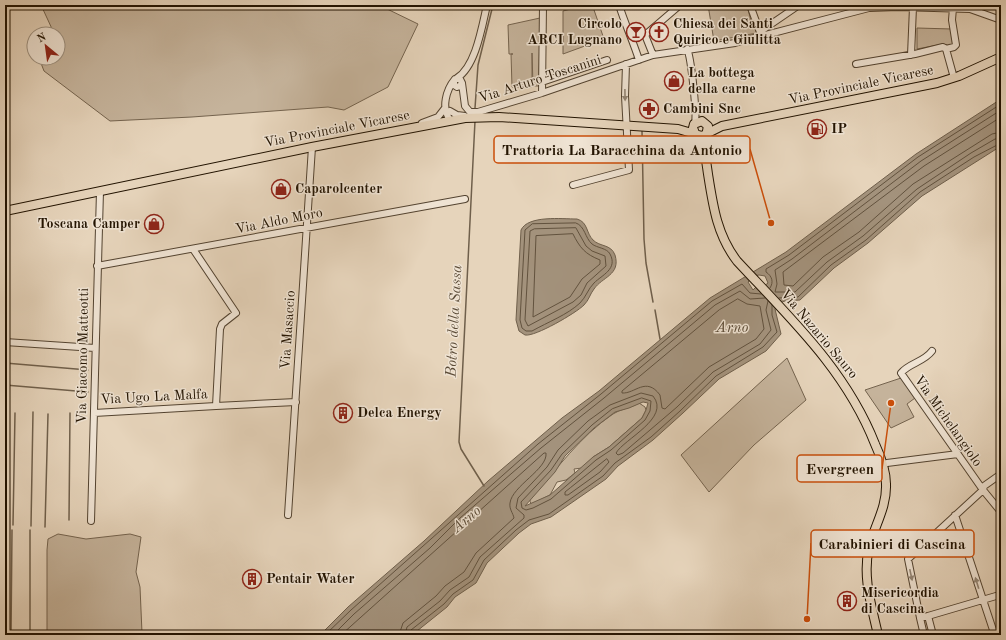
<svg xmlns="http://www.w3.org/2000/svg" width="1006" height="640" viewBox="0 0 1006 640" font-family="'Old Standard TT',serif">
  <rect width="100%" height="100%" fill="#e6d4bb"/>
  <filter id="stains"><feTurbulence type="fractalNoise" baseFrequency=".005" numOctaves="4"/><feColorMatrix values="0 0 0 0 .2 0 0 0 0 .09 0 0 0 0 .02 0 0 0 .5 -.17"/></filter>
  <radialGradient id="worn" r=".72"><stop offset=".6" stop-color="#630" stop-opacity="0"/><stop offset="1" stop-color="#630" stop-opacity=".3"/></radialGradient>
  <path fill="#c5b39b" stroke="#74634e" d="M41,5H383V7L418,24L388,87L344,110L328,107L192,117L110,121L44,71L39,58H58V34H50L53,31Z
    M586,5H599L593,7L604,39L563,54V11Z
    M708,5H747L751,21L757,33L714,41Z
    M540,18L539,86H533L532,53V87H512L511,54H513H509L508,25Z
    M917,28L952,29L954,44L950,46L943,44L917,49Z
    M787,358L806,400L754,445L709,492L681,455Z
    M901,378L915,398L907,404L914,417L891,428L865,390Z
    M639,403L645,407L646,410L642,418L609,447L593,457L582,468L574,469L575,473L566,480L557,482L550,495L532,504L530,502V498C558,469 579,437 613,414C620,409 631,408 639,403Z
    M58,534L86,539L130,534L141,537L136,572L140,587L142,633L166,635H47V550L48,539Z"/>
  <path fill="#a3927c" stroke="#6f5f4b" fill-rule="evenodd" d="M1001,99V146L922,196L868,243L834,268L800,300L785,301L779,303L775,309L781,334L766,351L719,379L683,413L653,440L618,466L606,479L551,517L531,524L519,533L487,563L476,583L455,597L447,607L412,635H320L348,607L424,541L488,481L562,418L599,391L710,298L786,252L916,154ZM759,275L765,276L768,283L759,290L756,287L753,290L748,282L754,276ZM643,402L648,403L646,410L642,418L609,447L593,457L550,495L525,506L555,472L565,456L594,428L615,412L629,408Z
    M577,219C588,222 586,233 593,240C600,247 611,244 615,255C621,275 602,277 594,289C590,294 589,300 584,305C576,313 535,337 525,335L519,331L516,320L521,230C528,215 562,219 577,219Z"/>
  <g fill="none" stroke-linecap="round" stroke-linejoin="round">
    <path stroke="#62523e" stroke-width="1" d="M1001,110L921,161L792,259L775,270L777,284L775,292H795L827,262L863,236L917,189L971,153L995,139L1001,138
      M1001,117L924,166L783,272L784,285L793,286L823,257L859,232L913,184L992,134L1001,132
      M576,223C585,226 585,238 592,244C597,248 607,248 610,254C618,269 602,275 594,283C588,289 586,297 580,303C567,315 548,322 532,331H526L522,328L520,320L525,230L532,224Z
      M576,228L586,246L592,251L605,256L606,266L587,283L581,295L573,302L528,326L525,320L530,231L534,229Z
      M573,234C580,248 585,254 600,260V264L582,279L570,297L533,317L536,236Z
      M770,288C774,282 772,276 766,272V269L789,255L918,157L1001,104
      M779,298L798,297L831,265L866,240L920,192L974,157L1001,143
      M738,299L747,304L760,306L764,329L756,339L709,367L665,409L662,408L660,395C646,376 635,394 622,393V391L719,310Z
      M642,398L651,401L650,411L645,420L611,450L596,460L551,499L533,508L526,510L522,508L521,502L551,470L562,454L592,425L612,409Z
      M607,459L609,462L600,472L568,495H565V492L570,488Z
      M325,635L351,610L538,444L601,394L712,301L742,284L750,293L761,294
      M333,635L354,614L430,548L460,518L541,448L604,398L715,305L740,291L750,299L765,298
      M341,635L544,453H546C548,469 512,486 510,503C509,509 513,513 514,518L476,553L464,572L445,586L436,596L403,623L399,635
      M405,635L407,627L440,601L450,590L469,577L480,557L524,518V515L516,508L518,498L547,467L558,450L588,421L610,405L641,393L653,396C671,418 624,439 616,453L618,455L623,453L677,407L713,372L760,344L771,330L766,310L768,301
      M410,635L411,630L444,604L453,594L473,580L484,560L516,530L529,520L549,514L603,476L615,463L651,437L680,411L716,376L763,347L777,332L772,315V305"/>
    <path stroke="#6f5f4b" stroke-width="1.5" d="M475,108L478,65L493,5
      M475,121L459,442L461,449L484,486
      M642,131L644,239L646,263L653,302
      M655,310L660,339
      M5,363L88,370
      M5,385L88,392
      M69,520L70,413
      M13,525L15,413
      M31,526L33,412
      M45,527L48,414
      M11,635L12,530
      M30,635V530"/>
    <g stroke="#534330" stroke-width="8">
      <path id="minor" d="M619,5C625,24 633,41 639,60
        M750,5L761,35
        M761,31L799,5
        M687,49C691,56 697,113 695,123
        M946,49L954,47L956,45L952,20L953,8
        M653,55L645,35L680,5
        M911,55L913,7
        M856,64L915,54L943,47L946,49L954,78
        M457,78C476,66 482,26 487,5
        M542,82L607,60
        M462,83L465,106L470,112H478L542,93L653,55L735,43L869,8L898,7L970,9L1001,20
        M542,93L543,5
        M450,111L457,115L465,116
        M450,120C441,108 446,90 455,79H460L462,83L460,86L457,87L454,85V81
        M422,123L438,117L445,108
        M573,185L629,170L625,96L626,64
        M193,249L236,313L222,324L220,329L216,406L296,402
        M97,266L465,199
        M5,342L95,348
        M932,351C924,362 909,363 901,373L983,490L1001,512
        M94,413L216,406
        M887,463L958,454
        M288,515L312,147
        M955,515L994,633
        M91,521L100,191
        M928,616L996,596
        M920,618L908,559L983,490L984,486L1001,474
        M924,635L920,618L928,616L933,635
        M989,635L1001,631"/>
    </g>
    <g stroke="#221301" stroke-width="10">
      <path id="major" d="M695,133L693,128L694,124L702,121L708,126L706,136
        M698,136C705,147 706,161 708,174C713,206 717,235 737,261C790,318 846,370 875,444C881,457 886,470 886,484C887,508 874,526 869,548C862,577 872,607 878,635
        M5,211L312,147L465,118L499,117L678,129L702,136L722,126L937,83L959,76L1001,57"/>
    </g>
    <use href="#minor" stroke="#efe3d3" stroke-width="6"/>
    <use href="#major" stroke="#e6d4bb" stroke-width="8"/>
  </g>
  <defs><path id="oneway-solid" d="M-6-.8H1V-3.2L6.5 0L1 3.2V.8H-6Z"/></defs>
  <g fill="#938574">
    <use href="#oneway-solid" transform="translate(625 95) rotate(89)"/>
    <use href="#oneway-solid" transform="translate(911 575) rotate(78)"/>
    <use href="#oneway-solid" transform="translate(977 583) rotate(-107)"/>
  </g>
  <defs>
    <g id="bar-ring" transform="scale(1)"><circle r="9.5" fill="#efe3d3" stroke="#8f2418" stroke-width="1.5"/><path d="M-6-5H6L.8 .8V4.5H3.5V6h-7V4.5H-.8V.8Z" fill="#8f2418"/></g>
    <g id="church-ring" transform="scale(1)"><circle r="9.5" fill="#efe3d3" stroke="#8f2418" stroke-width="1.5"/><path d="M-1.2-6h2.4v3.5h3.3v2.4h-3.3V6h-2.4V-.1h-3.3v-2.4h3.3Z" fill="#8f2418"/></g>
    <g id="shop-ring" transform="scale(1)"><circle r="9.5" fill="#efe3d3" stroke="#8f2418" stroke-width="1.5"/><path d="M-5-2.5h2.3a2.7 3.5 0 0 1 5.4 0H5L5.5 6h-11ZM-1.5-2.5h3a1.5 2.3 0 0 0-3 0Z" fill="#8f2418"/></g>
    <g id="pharmacy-ring" transform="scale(1)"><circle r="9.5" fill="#efe3d3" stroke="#8f2418" stroke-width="1.5"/><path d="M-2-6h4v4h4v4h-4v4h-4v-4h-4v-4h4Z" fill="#8f2418"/></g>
    <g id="fuel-ring" transform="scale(1)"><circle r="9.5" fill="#efe3d3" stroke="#8f2418" stroke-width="1.5"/><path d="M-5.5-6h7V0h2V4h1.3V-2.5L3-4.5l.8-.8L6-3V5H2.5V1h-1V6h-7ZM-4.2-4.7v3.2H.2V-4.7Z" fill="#8f2418"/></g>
    <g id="building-ring" transform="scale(1)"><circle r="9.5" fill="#efe3d3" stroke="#8f2418" stroke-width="1.5"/><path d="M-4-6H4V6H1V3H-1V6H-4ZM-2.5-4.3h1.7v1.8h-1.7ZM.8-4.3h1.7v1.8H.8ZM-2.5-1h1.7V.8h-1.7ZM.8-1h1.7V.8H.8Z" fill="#8f2418"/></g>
  </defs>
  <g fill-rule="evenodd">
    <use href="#bar-ring" x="636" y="32"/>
    <use href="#church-ring" x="659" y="32"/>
    <use href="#shop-ring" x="674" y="81"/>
    <use href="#pharmacy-ring" x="649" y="109"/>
    <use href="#fuel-ring" x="817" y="129"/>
    <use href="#shop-ring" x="281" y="189"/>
    <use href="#shop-ring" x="154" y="224"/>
    <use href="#building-ring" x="343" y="413"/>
    <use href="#building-ring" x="252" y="579"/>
    <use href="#building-ring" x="847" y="601"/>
  </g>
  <g text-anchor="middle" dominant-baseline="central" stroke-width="3" stroke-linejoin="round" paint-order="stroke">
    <g font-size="14" font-weight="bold" fill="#221301" stroke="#efe3d3" text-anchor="start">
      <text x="622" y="24" text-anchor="end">Circolo<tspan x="622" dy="16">ARCI Lugnano</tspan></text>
      <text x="673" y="24">Chiesa dei Santi<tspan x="673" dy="16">Quirico e Giulitta</tspan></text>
      <text x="688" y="73">La bottega<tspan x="688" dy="16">della carne</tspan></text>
      <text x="663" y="109">Cambini Snc</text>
      <text x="831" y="129">IP</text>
      <text x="295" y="189">Caparolcenter</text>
      <text x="140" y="224" text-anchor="end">Toscana Camper</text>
      <text x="357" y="413">Delca Energy</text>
      <text x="266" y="579">Pentair Water</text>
      <text x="861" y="593">Misericordia<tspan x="861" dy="16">di Cascina</tspan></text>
    </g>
    <g font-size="14" fill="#221301" stroke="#efe3d3">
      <text transform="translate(540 79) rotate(-18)">Via Arturo Toscanini</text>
      <text transform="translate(861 85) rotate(-12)">Via Provinciale Vicarese</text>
      <text transform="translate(337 129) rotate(-11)">Via Provinciale Vicarese</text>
      <text transform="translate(279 221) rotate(-11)">Via Aldo Moro</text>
      <text transform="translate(288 330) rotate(-86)">Via Masaccio</text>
      <text transform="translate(819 334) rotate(50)">Via Nazario Sauro</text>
      <text transform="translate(83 356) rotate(-89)">Via Giacomo Matteotti</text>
      <text transform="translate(154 397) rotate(-3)">Via Ugo La Malfa</text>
      <text transform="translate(948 421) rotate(55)">Via Michelangiolo</text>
    </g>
    <g font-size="15" font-style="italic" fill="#5c4c38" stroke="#efe3d3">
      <text transform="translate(455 321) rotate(-87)">Botro della Sassa</text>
      <text x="732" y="328">Arno</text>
      <text transform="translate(467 520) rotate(-40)">Arno</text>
    </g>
  </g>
  <path fill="none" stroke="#ca4e0a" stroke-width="1.5" d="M771 223L750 149M891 403L882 469M807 619L811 543"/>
  <g fill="#ca4e0a" stroke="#efe3d3" stroke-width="1.5">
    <circle cx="771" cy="223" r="4"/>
    <circle cx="891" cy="403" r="4"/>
    <circle cx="807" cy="619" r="4"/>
  </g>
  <g fill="#efe3d3" stroke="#ca4e0a" stroke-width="1.5">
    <rect x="494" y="136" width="256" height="27" rx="4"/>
    <rect x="797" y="455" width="85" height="27" rx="4"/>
    <rect x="811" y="530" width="163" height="27" rx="4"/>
  </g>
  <g font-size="15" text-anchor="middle" font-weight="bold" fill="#221301">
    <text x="622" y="155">Trattoria La Baracchina da Antonio</text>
    <text x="840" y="474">Evergreen</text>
    <text x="892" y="549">Carabinieri di Cascina</text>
  </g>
  <rect width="1006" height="640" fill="none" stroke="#e6d4bb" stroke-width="20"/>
  <rect x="6" y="6" width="994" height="628" fill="none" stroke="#221301" stroke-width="2"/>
  <rect x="10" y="10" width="986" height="620" fill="none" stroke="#221301"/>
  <g transform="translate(46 46) rotate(331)"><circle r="19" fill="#efe3d3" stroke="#9d907f"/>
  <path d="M0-3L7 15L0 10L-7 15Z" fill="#8f2418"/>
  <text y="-6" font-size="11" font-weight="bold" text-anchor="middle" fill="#221301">N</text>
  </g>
  <rect width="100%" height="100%" filter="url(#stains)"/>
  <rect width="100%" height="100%" fill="url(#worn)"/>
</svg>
